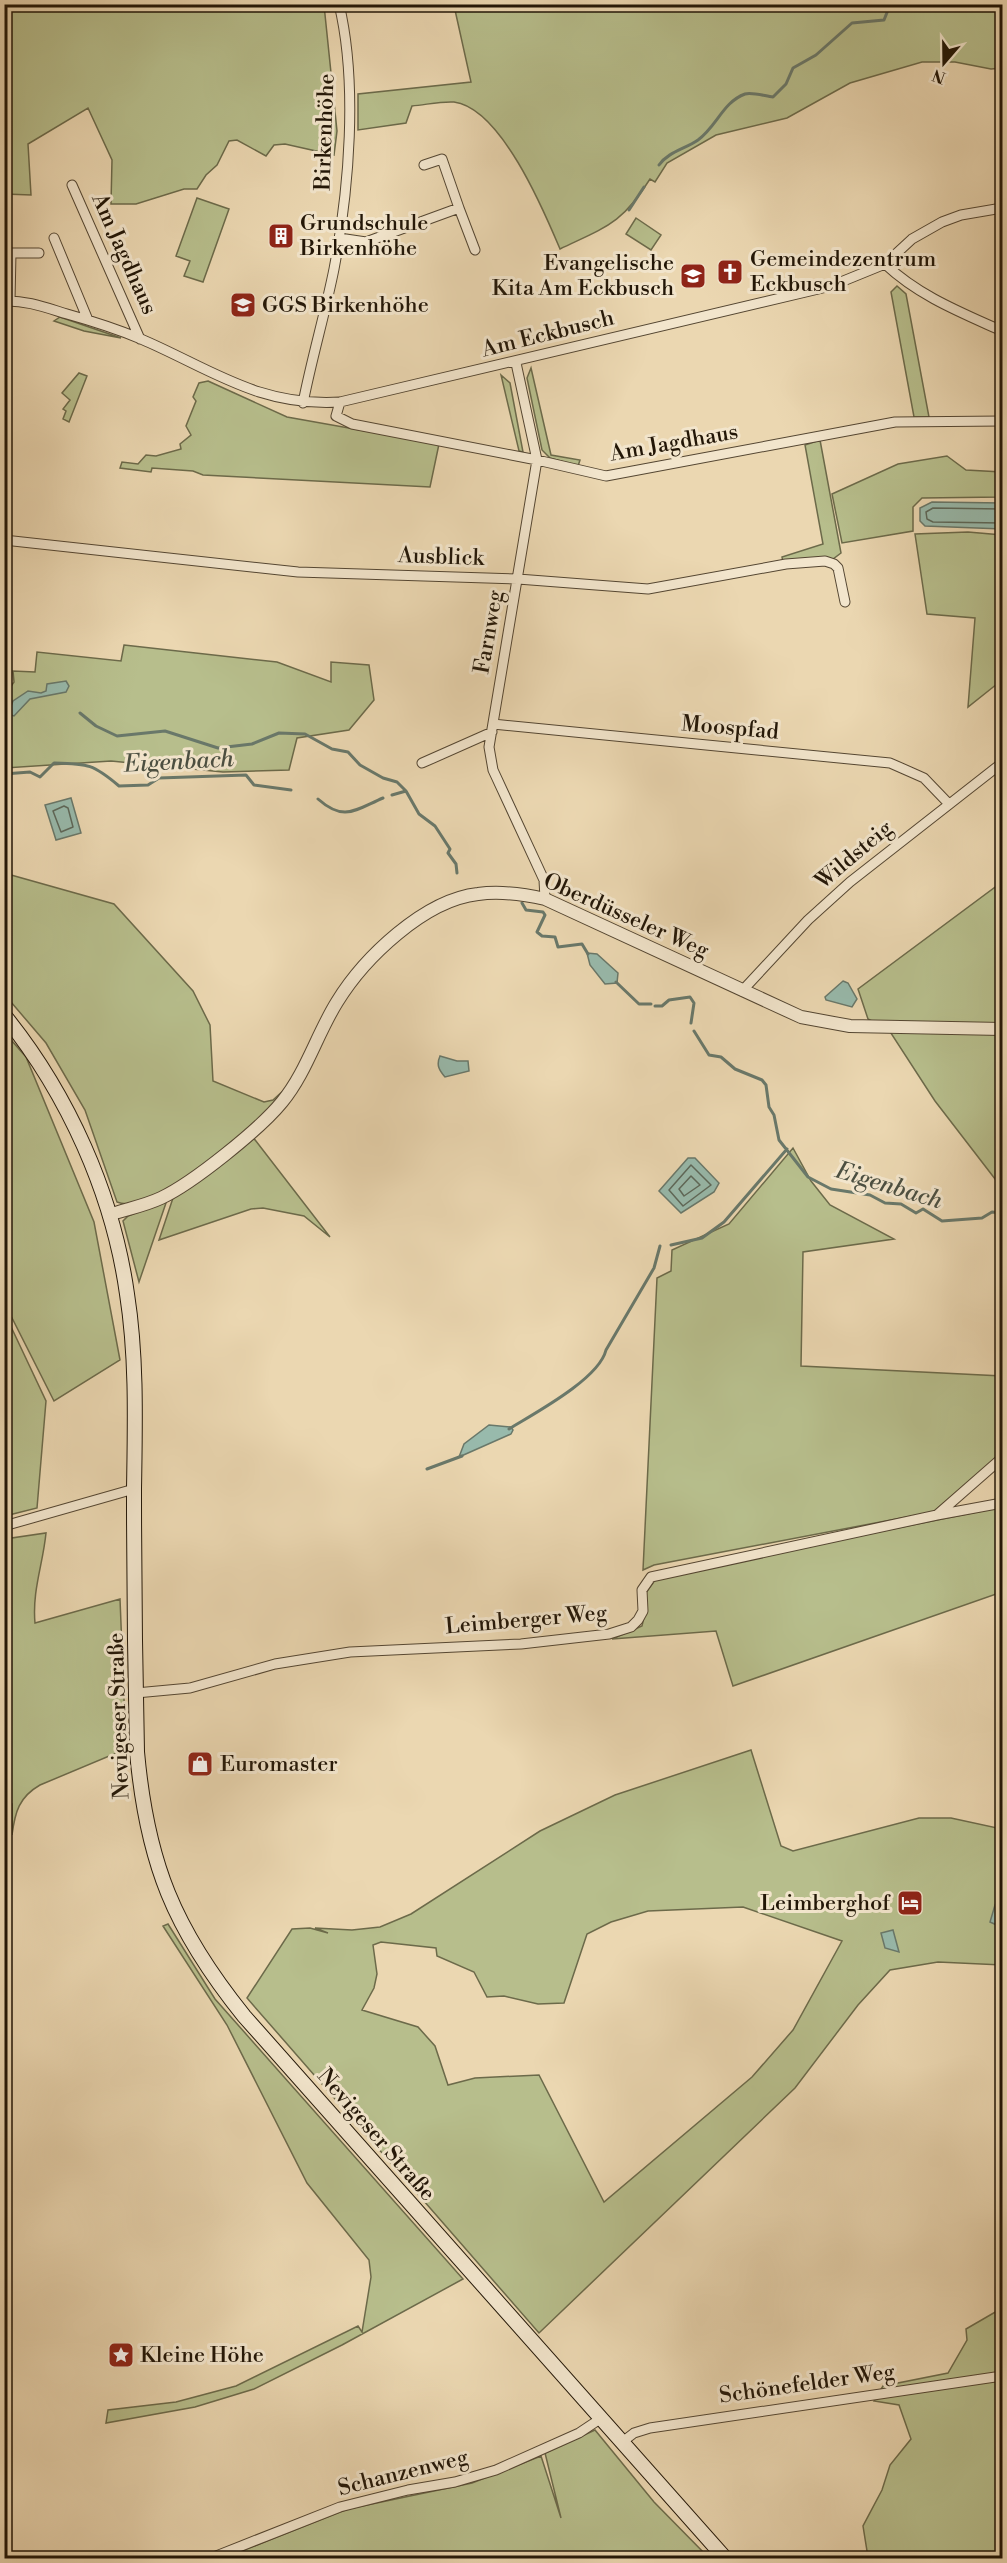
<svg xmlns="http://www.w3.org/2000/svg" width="1007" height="2563" viewBox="0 0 1007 2563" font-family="'Libre Bodoni',serif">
  <rect width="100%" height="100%" fill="#ebd7b1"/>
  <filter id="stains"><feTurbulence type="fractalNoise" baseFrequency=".00333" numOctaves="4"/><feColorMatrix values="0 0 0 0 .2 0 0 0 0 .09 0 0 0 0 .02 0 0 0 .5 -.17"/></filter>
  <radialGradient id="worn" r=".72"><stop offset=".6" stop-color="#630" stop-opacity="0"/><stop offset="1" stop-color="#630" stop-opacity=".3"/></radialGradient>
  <path fill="#b7be8c" stroke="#6c6a4a" stroke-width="1.5" fill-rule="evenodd" d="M5,4L324,5L337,131L334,155L285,144L274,145L266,156L237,140L229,141L217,165L206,175L197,189H184L136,204H111L112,160L88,108L28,144L31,195L5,194Z
    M464,4L1002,5V68L991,69L955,62H922L850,83L787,118L716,135L667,163L655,182L650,179C622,224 606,227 560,249C544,211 501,108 454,102C441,101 425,105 412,106L406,123L358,130V94L471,82L455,10Z
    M197,198L229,209L203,282L184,276L190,261L176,256Z
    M636,218L661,235L651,250L626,234Z
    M897,286L906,294L929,417H914L891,292Z
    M60,317L121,338L84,331L54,321Z
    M531,368L551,455L580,460L578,466L550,458L542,450L527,378Z
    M79,373L87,376L69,422L63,419L66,411L63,409L70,400L62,393Z
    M501,375L510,383L523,452L519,451Z
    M208,381L287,417L439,444L430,487L203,475L193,471L152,468L151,472L120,468L122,462L138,464L146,455L156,456L181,449L180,444L191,435L186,426L196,401L193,397L199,383Z
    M820,440L841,553L833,559L783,562L782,557L823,544L805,445Z
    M947,456L966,470L1002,472V497L922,498L913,507V531L842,543L832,494L898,464Z
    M968,532L1002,535V680L968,707L975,618L927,614L915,534Z
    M124,645L277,662L331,682V662L369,665L374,700L349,730L297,738L289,770L223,772L111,761L5,768V695L14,682L13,671L35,672L37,652L121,661Z
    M4,873L114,904L193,991L210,1025L213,1081L264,1102L273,1100L283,1091C278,1107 196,1173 178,1183C163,1192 134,1209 117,1202L85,1110L46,1043L5,995Z
    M1002,882V1188L935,1101L889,1030L868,1019L858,989Z
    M5,1033L26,1057L94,1222L120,1360L54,1401L5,1304Z
    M252,1136L330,1237L304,1216L263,1208L251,1209L159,1240L173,1198Z
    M793,1148L811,1181L830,1205L894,1239L803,1252L801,1366L1002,1376V1453L933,1512L654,1565L643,1570L657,1278L671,1271L672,1250L729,1224Z
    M167,1200L139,1282L123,1221L128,1216Z
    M5,1314L46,1401L37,1508L5,1516Z
    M1002,1507V1592L733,1686L716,1631L612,1639L642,1626L646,1609L645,1594L658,1576Z
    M46,1533C43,1564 32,1591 35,1623L120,1599L126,1749L40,1785C19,1797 15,1812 12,1835V1804H4L5,1539Z
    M751,1750L781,1846L793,1851L919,1818H951L1002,1829V1965L938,1962L890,1970L858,2005L795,2088L539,2333L247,1998L292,1929L310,1928L328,1933L315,1928L352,1930L380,1927L411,1914L540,1831L615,1795ZM743,1907L842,1941L793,2030L752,2077L604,2202L539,2075L475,2078L448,2085L435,2046L418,2027L362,2010L374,1988L377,1974L373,1945L381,1942L436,1948L437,1956L474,1972L487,1997L504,1996L538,2004L564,2003L587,1934L611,1922L648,1911Z
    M168,1924L215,1999L463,2279L342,2345L254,2389L195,2407L106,2423L108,2410L176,2402L236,2386L358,2326L362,2332L371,2277L369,2260L307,2183L227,2025L163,1926Z
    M997,2311L1002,2317V2558H864L867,2551L863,2526L882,2490L890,2465L911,2439L899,2405L874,2401L883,2386L948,2373L967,2340L966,2329Z
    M595,2430L654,2502L709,2558H224L348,2509L472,2483L541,2456L561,2518L545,2453Z"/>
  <path fill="#98baac" stroke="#69786a" stroke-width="1.5" d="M932,502L1002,503V529L925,526L920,521V508Z
    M66,681L69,686L66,692L30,699L14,716L8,714L13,701L28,691L41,693L46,691L47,684Z
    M71,798L81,833L56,840L45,805Z
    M587,953L597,954L618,973L617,983L605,984L590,965Z
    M843,981L848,983L857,999L852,1007L826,1000L825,997Z
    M440,1056L457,1061H468L469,1071L445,1077C439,1070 436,1065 440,1056Z
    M688,1158H695L719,1183L714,1192L681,1213L659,1191Z
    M489,1425L511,1427L513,1430L511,1434L459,1457L464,1444Z
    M1002,1892V1927H1001L990,1922L995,1905Z
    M893,1930L899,1952L885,1948L881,1933Z"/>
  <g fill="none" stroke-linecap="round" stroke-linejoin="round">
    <path stroke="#5d685a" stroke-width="1.5" d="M1002,509L933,508L926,512L927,519L933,522L1002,523
      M64,806L68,808L73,827L61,832L53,811Z
      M691,1165L711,1185L683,1206L669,1190Z
      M691,1176L700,1185L684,1196L679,1189Z"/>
    <path stroke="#69786a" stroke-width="3" d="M659,165C668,152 685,149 698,140C717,126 723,102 745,94C752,92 765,96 773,97L786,84L793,68L816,55L852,23L884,20L888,10L907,8L909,4
      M629,210L644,187
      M80,713L96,726L117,736L165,731L218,748L252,744L279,733L305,734L332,749L348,752L360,765L383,778L397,782L406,791
      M4,774L30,772L40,777L54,763C89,764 93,764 119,786L148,785L159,778L246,775L254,785L291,790
      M392,795L406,791L419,814L435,826L450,849L448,853L456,864L457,873
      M318,799C344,822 355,810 383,798
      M522,903L526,910L543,912L545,915L537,932L542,936L555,937L558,947L582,944L588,954
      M616,982L639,1004H651
      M655,1006H662L669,1000L690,997L694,1003L691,1023
      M694,1031L709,1055L721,1057L735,1069L762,1080L766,1085L769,1107L774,1115L779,1140L808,1177L831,1189L870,1195L885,1203L901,1204L916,1213L923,1209L942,1221L982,1218L992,1212L1001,1213L1002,1224
      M671,1245L702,1238L724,1222L787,1149
      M509,1429C535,1413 599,1379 606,1350L654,1268L660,1246
      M427,1469L462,1456"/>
    <g stroke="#544632" stroke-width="11">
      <path id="minor" d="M72,185L140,339
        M459,208L475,250
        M54,238L88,320
        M339,238L366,242L459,208L442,159L424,165
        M4,253H39
        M885,264C919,296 960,312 1002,331
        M4,301C26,300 47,308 67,314C92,321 117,329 141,339C211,369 259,407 340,402L831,286L885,264L912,239L942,222L961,215L1002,208
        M10,301L11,253
        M516,363L537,460L489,747L493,770L544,880L545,899
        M340,402L336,416L352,424L537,460L606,476L895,422L1002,421
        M303,403C312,357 325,314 334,269C349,189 358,84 339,4
        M4,540L298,572L518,579L648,589L786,564L825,561L834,564L838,568L845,602
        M493,724L890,763L924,778L949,804
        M422,763L492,732
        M742,991L808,920L850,882L1002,763
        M937,1515L1002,1503
        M4,1526L134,1489
        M136,1693L190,1688L275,1664L350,1652L521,1644L609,1634L631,1627L638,1620L643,1611L642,1590L651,1577L937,1515L1002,1458
        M621,2443L634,2433L650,2428L1002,2376
        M211,2558L340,2507L408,2490L455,2482L496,2470L579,2433L600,2419"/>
    </g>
    <g stroke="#544632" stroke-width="14">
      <path id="tertiary" d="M109,1215C126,1209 144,1206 161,1198C193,1183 260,1129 282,1102C306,1073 317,1034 337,1002C364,958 424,900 478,894C500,891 523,894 545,899L801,1017L850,1026L1002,1029"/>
    </g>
    <g stroke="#221607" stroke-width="16">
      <path id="secondary" d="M4,1015C68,1094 113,1194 127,1294C137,1358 135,1424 134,1489C134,1577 135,1664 137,1752C147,1863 174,1929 244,2016L725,2558"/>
    </g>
    <use href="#minor" stroke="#f2e5cc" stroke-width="9"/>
    <use href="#tertiary" stroke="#f2e5cc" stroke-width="12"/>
    <use href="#secondary" stroke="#f2e5cc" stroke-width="14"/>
  </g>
  <defs>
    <g id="building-square" transform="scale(1.35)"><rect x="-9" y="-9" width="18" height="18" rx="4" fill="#8f2418" stroke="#f2e5cc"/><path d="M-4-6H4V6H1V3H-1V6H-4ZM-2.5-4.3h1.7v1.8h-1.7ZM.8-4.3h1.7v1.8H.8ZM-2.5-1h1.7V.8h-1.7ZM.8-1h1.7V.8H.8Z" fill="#fff"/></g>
    <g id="church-square" transform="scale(1.35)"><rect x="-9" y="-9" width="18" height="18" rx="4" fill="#8f2418" stroke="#f2e5cc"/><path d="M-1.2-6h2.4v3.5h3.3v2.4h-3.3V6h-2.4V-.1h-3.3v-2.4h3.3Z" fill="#fff"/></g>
    <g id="school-square" transform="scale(1.35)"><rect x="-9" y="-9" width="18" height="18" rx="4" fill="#8f2418" stroke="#f2e5cc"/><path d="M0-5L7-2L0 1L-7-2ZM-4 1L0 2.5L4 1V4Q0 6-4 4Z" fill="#fff"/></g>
    <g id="shop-square" transform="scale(1.35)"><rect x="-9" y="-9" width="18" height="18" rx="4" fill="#8f2418" stroke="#f2e5cc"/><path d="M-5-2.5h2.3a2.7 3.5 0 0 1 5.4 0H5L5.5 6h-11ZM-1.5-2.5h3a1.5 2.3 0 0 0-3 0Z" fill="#fff"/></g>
    <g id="hotel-square" transform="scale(1.35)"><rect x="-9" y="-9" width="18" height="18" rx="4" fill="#8f2418" stroke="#f2e5cc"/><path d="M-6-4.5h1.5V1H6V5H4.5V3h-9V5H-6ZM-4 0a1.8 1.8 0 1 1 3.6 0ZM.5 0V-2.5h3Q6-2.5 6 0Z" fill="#fff"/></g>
    <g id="sight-square" transform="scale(1.35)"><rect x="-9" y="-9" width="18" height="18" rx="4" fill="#8f2418" stroke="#f2e5cc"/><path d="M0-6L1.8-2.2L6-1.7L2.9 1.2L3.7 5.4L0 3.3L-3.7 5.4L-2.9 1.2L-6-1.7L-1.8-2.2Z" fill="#fff"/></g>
  </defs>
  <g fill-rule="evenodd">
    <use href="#building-square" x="281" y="236"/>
    <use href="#church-square" x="730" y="272"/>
    <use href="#school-square" x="693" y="276"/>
    <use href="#school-square" x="243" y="305"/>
    <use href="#shop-square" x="200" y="1764"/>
    <use href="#hotel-square" x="910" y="1903"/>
    <use href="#sight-square" x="121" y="2355"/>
  </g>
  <g text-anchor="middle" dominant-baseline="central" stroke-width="6" stroke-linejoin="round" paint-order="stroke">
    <g font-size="22" fill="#221607" stroke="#f2e5cc">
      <text transform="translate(325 132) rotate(-88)">Birkenhöhe</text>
      <text transform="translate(124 254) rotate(66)">Am Jagdhaus</text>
      <text transform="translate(548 334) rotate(-14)">Am Eckbusch</text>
      <text transform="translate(674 443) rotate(-10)">Am Jagdhaus</text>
      <text transform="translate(441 557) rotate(2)">Ausblick</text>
      <text transform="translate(489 632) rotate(-80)">Farnweg</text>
      <text transform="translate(730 728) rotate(5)">Moospfad</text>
      <text transform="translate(854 855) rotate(-40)">Wildsteig</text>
      <text transform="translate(626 916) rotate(24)">Oberdüsseler Weg</text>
      <text transform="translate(526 1620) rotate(-5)">Leimberger Weg</text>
      <text transform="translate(119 1716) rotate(-92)">Nevigeser Straße</text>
      <text transform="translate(376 2135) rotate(49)">Nevigeser Straße</text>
      <text transform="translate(807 2384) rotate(-8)">Schönefelder Weg</text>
      <text transform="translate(403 2473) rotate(-14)">Schanzenweg</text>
    </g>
    <g font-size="22" fill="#221607" stroke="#f2e5cc" text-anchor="start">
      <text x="300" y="223">Grundschule<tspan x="300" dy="25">Birkenhöhe</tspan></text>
      <text x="750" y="259">Gemeindezentrum<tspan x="750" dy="25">Eckbusch</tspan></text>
      <text x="674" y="263" text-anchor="end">Evangelische<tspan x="674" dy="25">Kita Am Eckbusch</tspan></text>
      <text x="262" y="305">GGS Birkenhöhe</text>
      <text x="220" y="1764">Euromaster</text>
      <text x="890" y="1903" text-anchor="end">Leimberghof</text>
      <text x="140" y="2355">Kleine Höhe</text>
    </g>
    <g font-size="24" font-style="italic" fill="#4b4f41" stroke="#f2e5cc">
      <text transform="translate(179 762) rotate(-3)">Eigenbach</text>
      <text transform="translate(889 1186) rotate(17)">Eigenbach</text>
    </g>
  </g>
  <rect width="1007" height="2563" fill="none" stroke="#ebd7b1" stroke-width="24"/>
  <rect x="6" y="6" width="995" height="2551" fill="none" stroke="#221607" stroke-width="3"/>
  <rect x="12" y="12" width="983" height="2539" fill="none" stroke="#221607" stroke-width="1.5"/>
  <g transform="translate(944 63) rotate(200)" stroke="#f2e5cc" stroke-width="4.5" paint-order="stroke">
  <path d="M0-4.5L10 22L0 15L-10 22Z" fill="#221607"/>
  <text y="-9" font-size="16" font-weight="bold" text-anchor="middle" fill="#221607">N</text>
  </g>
  <rect width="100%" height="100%" filter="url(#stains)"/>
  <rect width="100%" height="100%" fill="url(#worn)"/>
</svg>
